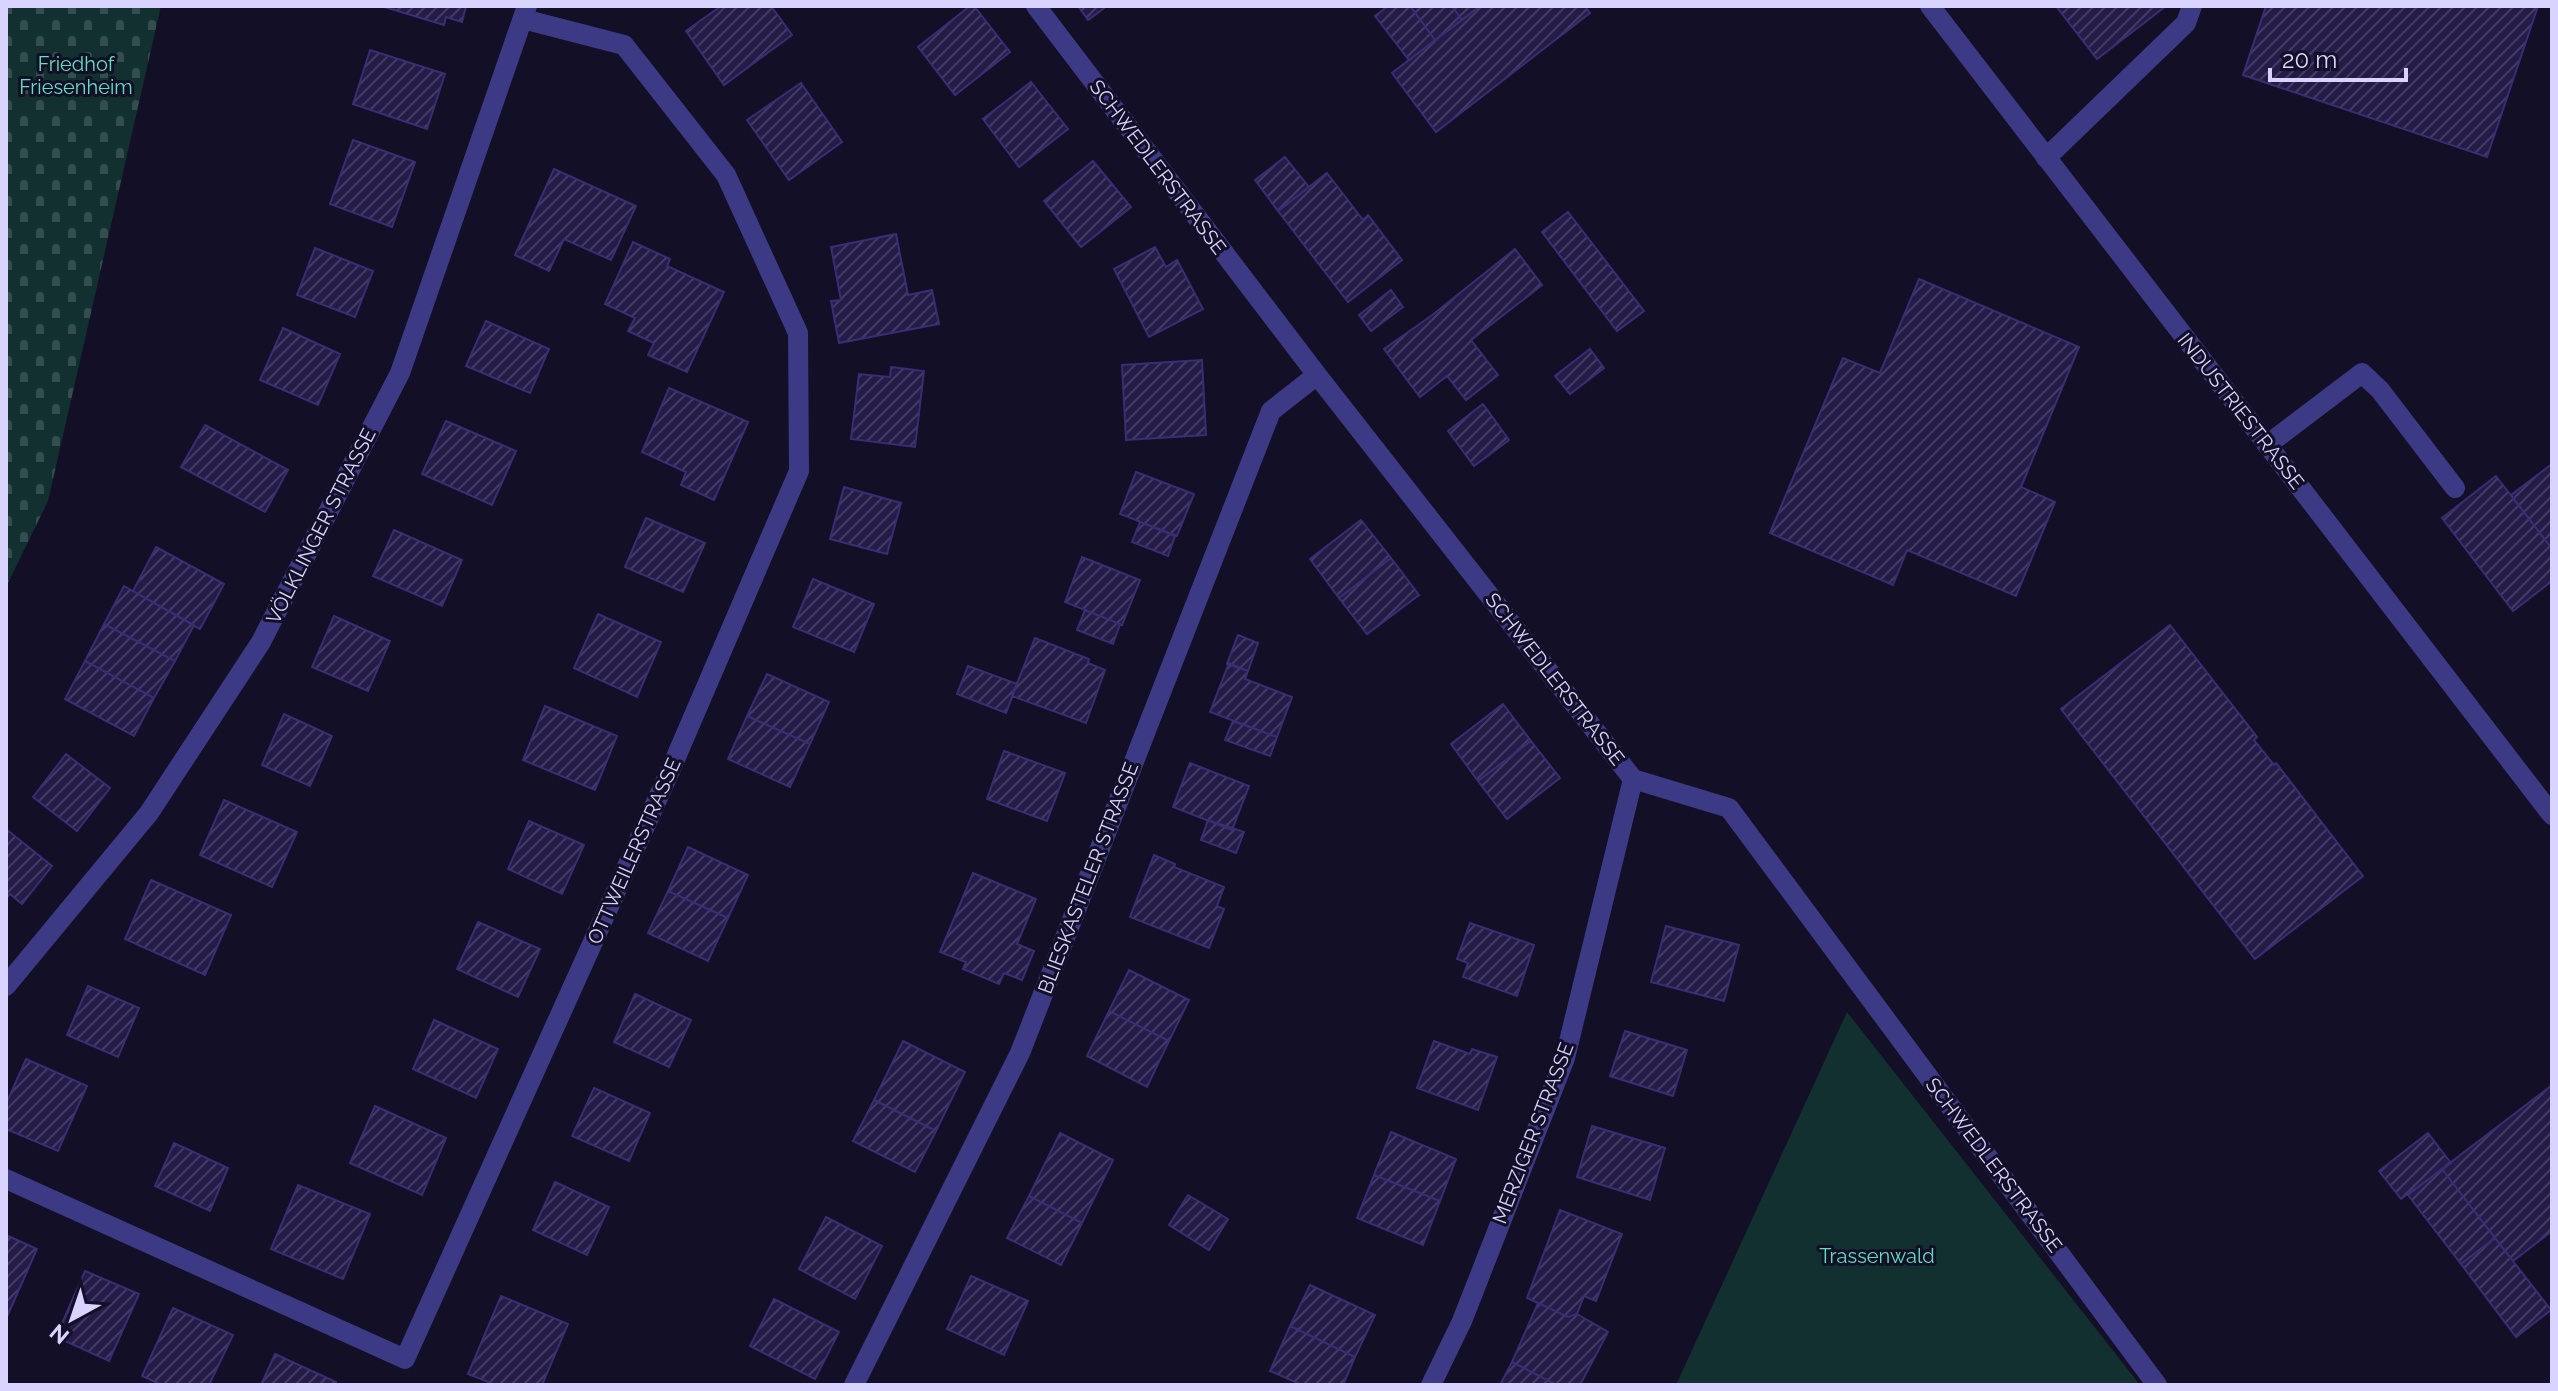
<svg xmlns="http://www.w3.org/2000/svg" width="2558" height="1391" viewBox="0 0 2558 1391" font-family="Raleway,sans-serif">
  <defs>
    <pattern id="cemetery-stones" width="16" height="16" patternUnits="userSpaceOnUse" patternTransform="scale(2)"><rect width="16" height="16" fill="#12302f"/><path d="M2 7V4a2 2 0 0 1 4 0v3zM10 15v-3a2 2 0 0 1 4 0v3z" fill="#344d4e"/></pattern>
    <pattern id="building-hatch" width="6" height="6" patternUnits="userSpaceOnUse" patternTransform="scale(2)"><rect width="6" height="6" fill="#241b47"/><path d="M-1 1l2-2M0 6l6-6M5 7l2-2" fill="none" stroke="#433b63"/></pattern>
  </defs>
  <rect width="100%" height="100%" fill="#130f26"/>
  <path fill="url(#cemetery-stones)" d="M6,6H161L48,501L6,587Z"/>
  <path fill="#12302f" d="M1847,1012L2140,1385H1676Z"/>
  <path fill="url(#building-hatch)" stroke="#3b2d73" stroke-width="2" d="M381,6H466L462,22L446,17L444,25Z
    M721,6H771L792,35L724,85L686,31Z
    M970,6H974L1010,52L955,95L918,47Z
    M1078,6H1107L1088,20Z
    M1388,6H1410L1435,40L1409,60L1375,16Z
    M1413,6H1452L1462,20L1435,40L1411,7Z
    M1452,6H1480L1462,20Z
    M1480,6H1585L1590,13L1436,132L1392,73Z
    M2056,6H2166L2097,59Z
    M2266,6H2538L2487,157L2243,75Z
    M370,50L445,74L427,129L353,104Z
    M1031,82L1068,129L1019,167L983,119Z
    M801,83L842,142L789,180L747,120Z
    M353,140L415,162L392,227L330,204Z
    M1285,157L1309,187L1278,211L1255,180Z
    M1093,161L1131,207L1081,247L1044,201Z
    M554,169L636,206L611,260L564,239L549,271L515,255Z
    M1327,173L1363,220L1368,215L1402,260L1348,302L1278,211Z
    M1568,212L1644,311L1617,331L1542,232Z
    M896,234L908,295L932,290L939,324L839,343L831,301L841,300L831,247Z
    M633,242L670,259L667,266L724,292L687,372L648,355L654,343L628,331L635,318L605,304Z
    M1155,247L1166,267L1177,260L1203,309L1149,337L1114,269Z
    M315,248L373,271L355,317L297,295Z
    M1515,249L1542,285L1471,340L1498,375L1466,400L1447,376L1420,397L1384,349L1431,316Z
    M1919,279L2079,347L2021,487L2055,502L2016,596L1907,550L1893,585L1770,533L1843,358L1880,373Z
    M1391,290L1403,307L1371,331L1359,315Z
    M486,321L549,349L530,393L466,366Z
    M283,328L340,354L318,405L260,380Z
    M1590,349L1604,368L1570,394L1555,376Z
    M1202,360L1206,435L1126,440L1122,365Z
    M891,367L924,371L915,447L851,439L859,374L890,377Z
    M669,388L748,422L714,500L681,485L686,472L642,452Z
    M1483,404L1509,440L1474,466L1448,431Z
    M446,421L516,451L492,505L422,474Z
    M205,425L288,470L265,512L181,467Z
    M2552,464V549L2511,495Z
    M1136,472L1194,494L1177,536L1120,514Z
    M2496,476L2552,549V581L2513,611L2442,518Z
    M844,487L901,503L887,554L830,539Z
    M646,518L705,543L683,592L625,567Z
    M1361,520L1391,558L1339,598L1310,559Z
    M1140,522L1175,536L1168,556L1132,542Z
    M394,530L462,560L442,606L373,576Z
    M156,547L224,584L200,629L133,591Z
    M1082,557L1140,580L1122,625L1065,602Z
    M1391,558L1419,595L1367,634L1339,598Z
    M813,579L874,604L854,652L793,627Z
    M124,586L194,625L175,661L104,624Z
    M1085,610L1120,624L1113,644L1077,630Z
    M598,614L661,642L637,697L574,668Z
    M334,616L390,641L368,691L312,667Z
    M104,624L175,661L154,698L85,661Z
    M2170,625L2257,737L2254,740L2274,765L2276,763L2363,876L2255,959L2061,709Z
    M1238,635L1258,643L1248,671L1227,664Z
    M1035,638L1089,659L1088,663L1105,670L1086,723L1012,696Z
    M85,661L154,698L134,736L65,699Z
    M1229,663L1248,671L1245,679L1292,697L1277,737L1210,712Z
    M968,666L1017,684L1006,713L957,694Z
    M767,674L829,702L810,744L747,716Z
    M1503,704L1531,741L1478,781L1451,744Z
    M545,706L617,736L595,790L523,760Z
    M284,714L332,736L310,786L262,765Z
    M747,716L810,744L790,787L728,759Z
    M1233,721L1277,737L1270,756L1225,740Z
    M1531,741L1560,778L1507,819L1478,781Z
    M1004,751L1065,773L1047,821L987,799Z
    M66,754L110,788L77,831L33,797Z
    M1190,763L1249,786L1232,830L1173,807Z
    M224,800L297,832L272,887L200,855Z
    M1208,820L1244,832L1236,853L1201,840Z
    M529,821L584,845L562,894L508,869Z
    M6,829L52,866L22,904L10,894L6,899Z
    M688,847L748,875L728,918L668,891Z
    M1154,855L1175,864L1174,867L1224,887L1217,906L1224,909L1209,948L1130,917Z
    M973,873L1036,899L1017,944L1034,951L1022,980L1004,973L999,984L963,969L966,962L940,952Z
    M151,880L231,915L205,975L125,939Z
    M668,891L728,918L708,961L648,933Z
    M478,922L540,949L518,997L457,969Z
    M1470,923L1534,945L1517,996L1463,977L1468,963L1457,959Z
    M1666,926L1739,945L1724,1001L1651,982Z
    M1129,970L1189,1000L1169,1041L1109,1011Z
    M88,986L139,1008L118,1057L67,1035Z
    M635,994L691,1020L669,1067L614,1042Z
    M1109,1011L1169,1041L1147,1087L1087,1056Z
    M434,1020L498,1049L476,1098L413,1069Z
    M1625,1031L1687,1050L1673,1096L1610,1076Z
    M903,1041L965,1072L936,1131L874,1100Z
    M1434,1041L1470,1054L1472,1049L1497,1057L1478,1110L1417,1088Z
    M26,1059L87,1086L58,1151L6,1129V1104Z
    M2552,1085V1231L2513,1261L2442,1169Z
    M594,1088L650,1113L629,1161L572,1136Z
    M874,1100L936,1131L915,1172L853,1141Z
    M375,1106L446,1138L422,1195L350,1163Z
    M1592,1126L1665,1148L1650,1200L1577,1177Z
    M1391,1132L1456,1159L1440,1201L1374,1175Z
    M1060,1133L1113,1160L1082,1223L1029,1196Z
    M2428,1133L2451,1163L2401,1199L2379,1171Z
    M174,1143L228,1168L210,1211L155,1186Z
    M2442,1169L2495,1238L2461,1264L2408,1195Z
    M1374,1175L1440,1201L1423,1245L1357,1218Z
    M555,1182L609,1207L587,1255L533,1230Z
    M298,1185L370,1214L343,1279L271,1249Z
    M1188,1195L1228,1219L1209,1250L1169,1225Z
    M1029,1196L1082,1223L1061,1265L1007,1238Z
    M1560,1210L1622,1234L1596,1301L1584,1296L1577,1314L1568,1317L1527,1298Z
    M826,1217L882,1246L855,1299L799,1269Z
    M6,1235L37,1249L6,1319Z
    M2495,1238L2551,1310L2516,1337L2461,1264Z
    M85,1271L139,1294L109,1361L56,1337Z
    M971,1276L1028,1301L1004,1355L947,1329Z
    M1310,1285L1375,1315L1355,1357L1290,1326Z
    M501,1296L568,1324L542,1385H496L468,1374Z
    M774,1299L839,1332L815,1379L750,1346Z
    M1538,1303L1568,1317L1577,1314L1608,1332L1580,1385H1557L1512,1362Z
    M173,1308L233,1335L209,1385H162L142,1376Z
    M1290,1326L1355,1357L1343,1385H1302L1270,1371Z
    M275,1354L336,1382L335,1385H261Z
    M1512,1362L1557,1385H1500Z"/>
  <g fill="none" stroke-linecap="round" stroke-linejoin="round">
    <path stroke="#3d3a85" stroke-width="20" d="M2046,158L2186,23L2192,6
      M2267,445L2362,373L2380,390L2455,488"/>
    <path stroke="#3d3a85" stroke-width="20" d="M1036,6L1317,375L1633,779L1729,808L2157,1385
      M6,986L149,813L261,642L400,373L527,6
      M6,1179L405,1359L670,771L799,471L798,333L726,175L624,45L523,19
      M854,1385L1020,1053L1271,411L1317,375
      M1431,1385L1462,1321L1565,1058L1633,779"/>
    <path stroke="#3d3a85" stroke-width="20" d="M1930,6L2552,815"/>
  </g>
  <g text-anchor="middle" dominant-baseline="central" stroke-width="6" stroke-linejoin="round" paint-order="stroke">
    <g font-size="20" fill="#5fe0c0" stroke="#130f26">
      <text x="76" y="64">Friedhof<tspan x="76" dy="23">Friesenheim</tspan></text>
      <text x="1877" y="1256">Trassenwald</text>
    </g>
    <g font-size="20" fill="#d9d4ff" stroke="#130f26">
      <text transform="translate(1158 167) rotate(53)">SCHWEDLERSTRASSE</text>
      <text transform="translate(2241 411) rotate(52)">INDUSTRIESTRASSE</text>
      <text transform="translate(321 526) rotate(-63)">VÖLKLINGER STRASSE</text>
      <text transform="translate(1555 679) rotate(52)">SCHWEDLERSTRASSE</text>
      <text transform="translate(634 851) rotate(-66)">OTTWEILERSTRASSE</text>
      <text transform="translate(1088 878) rotate(-69)">BLIESKASTELER STRASSE</text>
      <text transform="translate(1533 1133) rotate(-69)">MERZIGER STRASSE</text>
      <text transform="translate(1994 1165) rotate(53)">SCHWEDLERSTRASSE</text>
    </g>
  </g>
  <rect width="2558" height="1391" fill="none" stroke="#d9d4ff" stroke-width="16"/>
  <g transform="translate(72 1319) rotate(220)" stroke="#130f26" stroke-width="6" paint-order="stroke">
  <path d="M0-6L14 30L0 20L-14 30Z" fill="#d9d4ff"/>
  <text y="-12" font-size="22" font-weight="bold" text-anchor="middle" fill="#d9d4ff">N</text>
  </g>
  <path d="M2270 68v12h136v-12" fill="none" stroke="#d9d4ff" stroke-width="4"/>
  <text x="2282" y="68" font-size="24" fill="#d9d4ff" stroke="#130f26" stroke-width="6" paint-order="stroke">20 m</text>
</svg>
